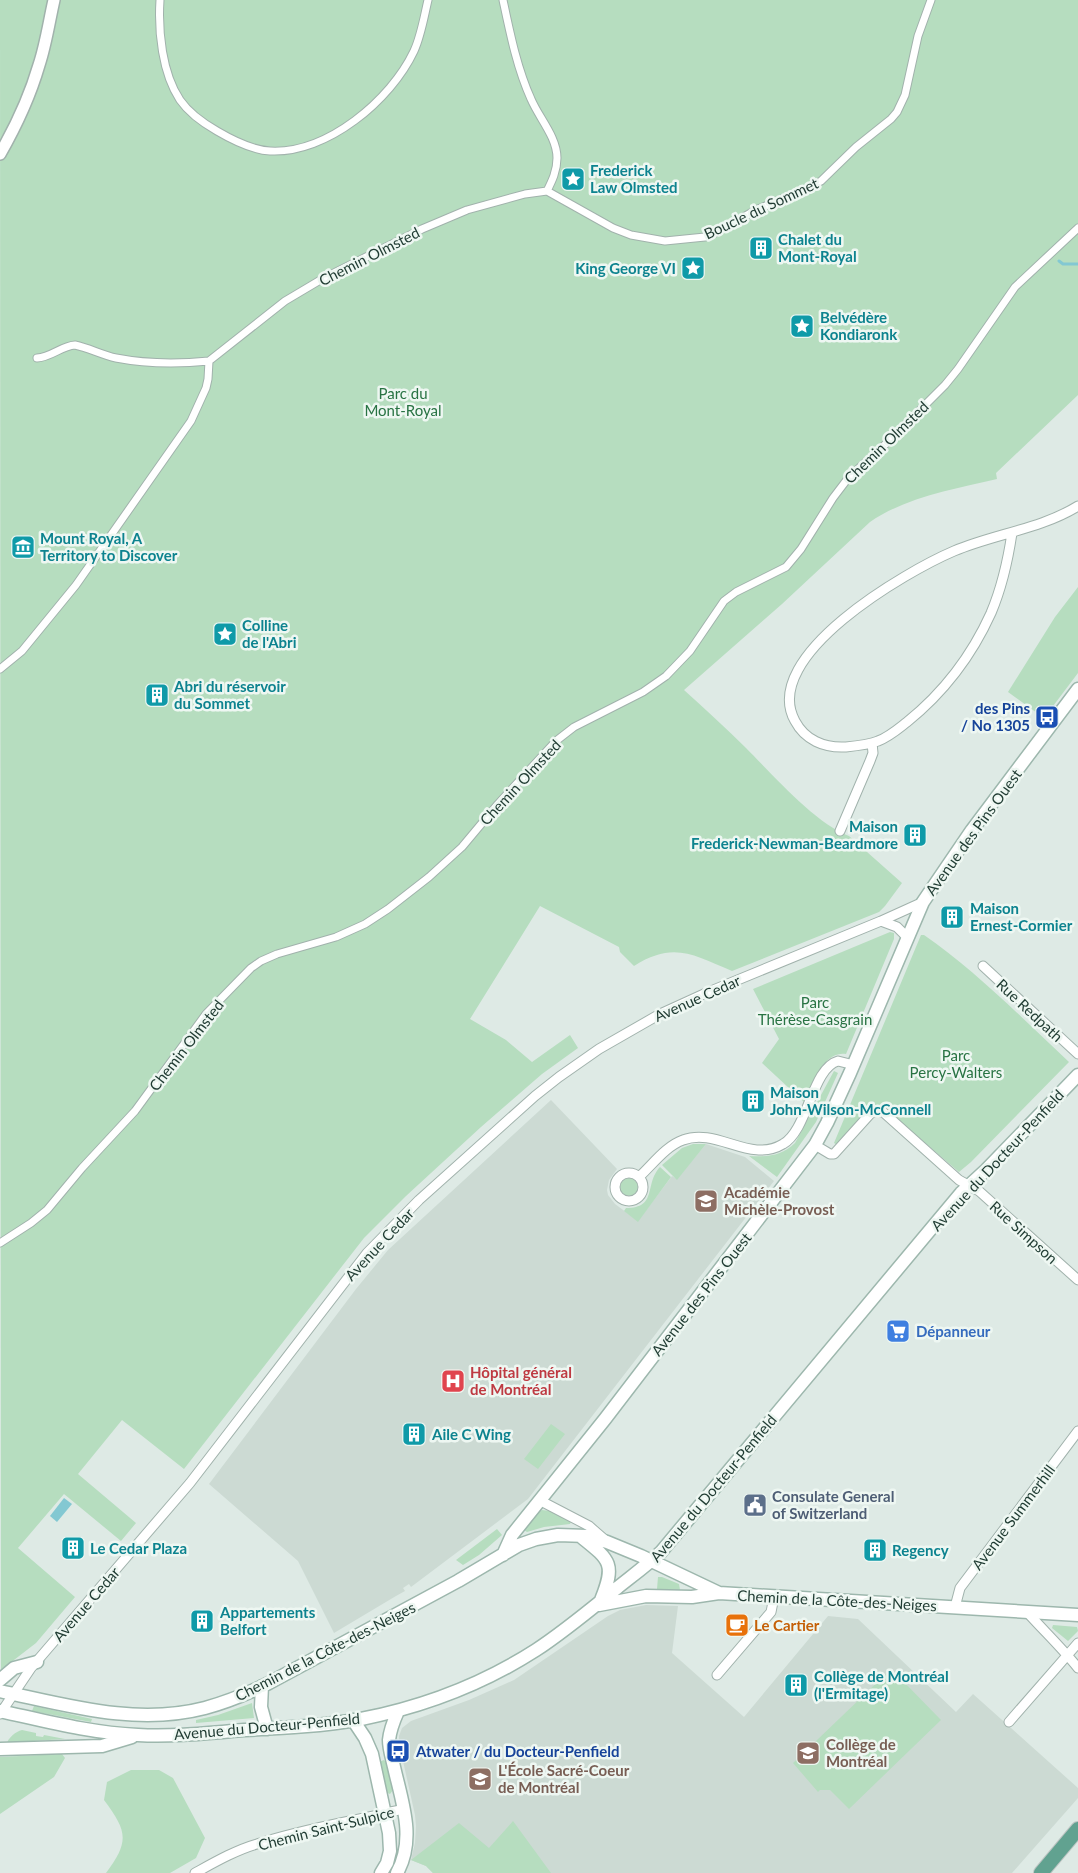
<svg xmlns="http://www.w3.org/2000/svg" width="1078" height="1873" viewBox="0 0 1078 1873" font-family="Lato,sans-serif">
  <rect width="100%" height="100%" fill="#deeae5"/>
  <path fill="#ccdad3" d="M551,1100L617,1169L609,1180L607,1190L608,1195L615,1204L638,1221L672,1176L677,1179L706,1144L745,1157L774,1181L528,1499L411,1587L409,1584L403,1588L405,1591L396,1596L334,1633L298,1561L209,1484L356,1289L388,1250Z
    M646,1605L678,1606L672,1653L744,1717L828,1616L858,1619L956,1712L973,1694L1078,1788V1798L1012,1873H433L426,1866L411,1860L415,1843L416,1826L415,1815L399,1743V1736L402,1728L411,1721L469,1700L514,1680L608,1616L620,1610Z"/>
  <path fill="#b6ddbf" d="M0,0H1078V395L996,473L997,479C955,489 906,497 870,522L782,604L684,690C705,709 726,728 746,748C772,774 815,823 849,836L902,883L885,906L879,912L732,971C693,955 674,941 634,966L620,952L619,947L540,906L470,1019L506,1040L532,1062L570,1035L578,1048L542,1074L481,1127L406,1196L364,1238L184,1469L122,1420L78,1474L136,1523L121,1541L64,1494L18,1548L75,1597L36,1643L1,1670Z
    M1078,587V673L1044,718L1008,692L1055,617Z
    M890,932L894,933V939L846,1054C823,1050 812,1086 804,1102L762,1063L779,1039L753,989Z
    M921,935H924C976,971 1022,1018 1069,1062L971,1162L959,1172L882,1106L876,1105L869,1108L837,1145L834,1143Z
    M834,1071L838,1073L816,1122L777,1177L749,1156C767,1157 782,1156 795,1143Z
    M693,1144H706L677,1180L662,1165L682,1148Z
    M660,1167L671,1177L638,1222L624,1211L626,1208C658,1208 644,1184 660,1167Z
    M620 1187a9 9 0 1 1 18 0a9 9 0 1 1-18 0Z
    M551,1424L565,1434L538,1469L524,1459Z
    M542,1510L550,1511L571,1522L570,1524L544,1527L527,1532L524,1530L538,1512Z
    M497,1529L502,1535L479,1555L463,1565L456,1560Z
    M658,1577H662L679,1584L680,1590L657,1589Z
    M1053,1625L1077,1627L1078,1631L1068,1641L1052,1628Z
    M888,1672L901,1679L941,1720L849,1809L830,1790H820L818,1792L793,1763Z
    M252,1703L254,1718L196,1723V1720L218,1715Z
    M34,1706L92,1719L91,1722L32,1711Z
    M22,1730L36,1733V1736L43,1737L44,1735L65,1739L16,1742L7,1744C7,1739 16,1731 22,1730Z
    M62,1754L65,1758L54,1777L0,1814V1757Z
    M384,1760L387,1764L393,1790L390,1794L385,1792L379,1762Z
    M131,1770H159L173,1778L205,1838L196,1858L170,1873H106C130,1841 127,1831 104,1800L107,1782Z
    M513,1821L551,1873H433L426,1866L411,1860L459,1823L489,1848Z"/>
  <path fill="#83c8d2" d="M64,1498L72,1504L57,1522L50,1516Z"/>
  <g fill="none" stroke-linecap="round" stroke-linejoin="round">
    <path stroke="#83c8d2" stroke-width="3" d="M1059,261L1063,264H1078"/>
    <g stroke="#a1b2ac" stroke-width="9">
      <path id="pedestrian" d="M160,0C158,31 162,73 180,100C189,113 203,123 217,131C234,141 252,150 270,151C327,154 391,100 414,51C421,36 424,17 428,0
        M503,0C510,33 517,68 531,99C539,118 557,137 557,158C557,171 552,181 547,191L613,228L631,235L665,241L705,237L715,233L756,210L808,188L821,181L856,147L891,119L897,112L905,95L918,36L931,0
        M37,358C52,357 61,346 75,345C89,348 102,355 116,358C147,364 178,364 209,361
        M0,669L22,651L76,585L191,421L206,388L208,379L209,361L285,301L322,279L422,229L467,210L525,194L547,191
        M0,1243L31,1223L47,1210L82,1168L135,1111L206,1014L251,968L261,961L277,954L336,937L365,924L388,909L429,877L462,847L498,804L556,741L574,727L643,692L666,676L690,651L724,601L736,592L786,567L801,549L833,498L849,477L889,441L945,385L958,369L1015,287L1078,228"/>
    </g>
    <g stroke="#a1b2ac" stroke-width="11">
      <path id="minor" d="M1012,533C1008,560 1002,587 991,613C972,655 943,693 907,722C898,729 889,737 878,741C868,745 856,746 845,747C824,748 805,740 795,721C759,656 907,571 954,551C994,534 1041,529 1078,506
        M840,831L870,761L873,753L872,743
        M881,921L897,927L907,937
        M983,966L1078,1054
        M815,1145L830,1154H834L871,1113L876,1111L883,1112L959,1180L979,1191L1078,1280
        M615 1187a14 14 0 1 1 28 0a14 14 0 1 1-28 0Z
        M640,1176C653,1164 666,1146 683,1140C717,1127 750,1164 783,1144C808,1130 812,1068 838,1061L854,1065
        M539,1500L589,1526L605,1540
        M955,1607L960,1588L1078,1431
        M1027,1612C1044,1631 1062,1648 1078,1668
        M717,1675L771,1612L774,1597
        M0,1714L31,1668L190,1483L367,1253L419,1200L535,1096L559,1077L599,1049L660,1014L706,993L881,921L923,902
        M1009,1722L1078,1643
        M195,1873C215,1862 236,1850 257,1844C305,1828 355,1821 403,1809"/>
    </g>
    <g stroke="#a1b2ac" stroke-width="14">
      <path id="tertiary" d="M0,154C16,126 30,96 39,65C46,44 49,22 54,0"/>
    </g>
    <g stroke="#9db7ad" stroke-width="15">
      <path id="secondary" d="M580,1536C610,1560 616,1563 601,1600
        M503,1555L512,1535L605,1419L815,1145L827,1123L850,1073L923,902L972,830L1078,689
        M599,1605L646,1596L692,1597L719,1593
        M0,1680L14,1668L37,1662
        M262,1686L261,1707L267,1729
        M0,1691C67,1705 136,1726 205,1708C227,1702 249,1693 269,1683L458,1581L519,1545L536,1539L558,1535L587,1536L607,1542L641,1556L719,1593L1078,1615
        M0,1711C46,1721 91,1733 138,1735C173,1737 209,1733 244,1730C283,1728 323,1726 361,1719C422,1707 483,1684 536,1650C565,1631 591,1609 617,1588C632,1576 647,1565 661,1552L961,1193L986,1170L1078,1075
        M353,1720L365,1738L372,1754L389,1833L390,1851L387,1863L381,1873
        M0,1749L102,1746L132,1737
        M397,1873C416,1839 402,1802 394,1767C392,1758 389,1749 389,1740C390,1730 394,1720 398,1711"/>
    </g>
    <g stroke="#bcc4c2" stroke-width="16">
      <path id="primary" d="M1041,1873L1078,1829"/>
    </g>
    <use href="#pedestrian" stroke="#fff" stroke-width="7"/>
    <use href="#minor" stroke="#fff" stroke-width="9"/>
    <use href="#tertiary" stroke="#fff" stroke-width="11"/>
    <use href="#secondary" stroke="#fff" stroke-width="12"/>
    <use href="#primary" stroke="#61a290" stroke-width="14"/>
  </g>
  <defs>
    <g id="sight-square" transform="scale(1.25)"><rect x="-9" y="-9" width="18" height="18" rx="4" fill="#0f9aa8" stroke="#eef7f2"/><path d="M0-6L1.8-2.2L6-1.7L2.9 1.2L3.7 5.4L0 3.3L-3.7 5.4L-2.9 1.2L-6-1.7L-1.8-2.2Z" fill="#fff"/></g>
    <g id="building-square" transform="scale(1.25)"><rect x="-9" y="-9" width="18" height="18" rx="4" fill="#0f9aa8" stroke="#eef7f2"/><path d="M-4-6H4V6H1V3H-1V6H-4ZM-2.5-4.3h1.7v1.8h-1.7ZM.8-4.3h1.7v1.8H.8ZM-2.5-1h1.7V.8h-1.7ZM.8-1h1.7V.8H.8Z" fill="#fff"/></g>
    <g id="museum-square" transform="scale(1.25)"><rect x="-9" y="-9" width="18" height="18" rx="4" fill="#0f9aa8" stroke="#eef7f2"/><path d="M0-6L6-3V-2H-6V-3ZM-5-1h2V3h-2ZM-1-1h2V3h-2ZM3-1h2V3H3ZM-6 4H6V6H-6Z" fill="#fff"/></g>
    <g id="bus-square" transform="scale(1.25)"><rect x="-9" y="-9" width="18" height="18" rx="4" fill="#1a4fb4" stroke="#eef7f2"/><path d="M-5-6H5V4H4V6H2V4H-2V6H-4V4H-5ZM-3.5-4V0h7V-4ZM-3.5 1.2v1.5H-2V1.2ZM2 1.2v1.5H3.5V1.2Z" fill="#fff"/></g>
    <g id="school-square" transform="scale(1.25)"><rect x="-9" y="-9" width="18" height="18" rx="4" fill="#8d6e63" stroke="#eef7f2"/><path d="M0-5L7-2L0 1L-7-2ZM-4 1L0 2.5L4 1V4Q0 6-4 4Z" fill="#fff"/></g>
    <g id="supermarket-square" transform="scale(1.25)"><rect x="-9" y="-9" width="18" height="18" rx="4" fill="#3f7fe0" stroke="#eef7f2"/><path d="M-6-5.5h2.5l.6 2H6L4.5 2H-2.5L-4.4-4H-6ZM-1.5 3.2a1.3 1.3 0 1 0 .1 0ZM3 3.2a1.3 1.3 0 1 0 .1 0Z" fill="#fff"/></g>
    <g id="hospital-square" transform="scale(1.25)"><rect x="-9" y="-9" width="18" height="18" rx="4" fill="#e0444e" stroke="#eef7f2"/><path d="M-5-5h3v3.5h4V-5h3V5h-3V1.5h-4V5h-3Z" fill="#fff"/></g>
    <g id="civic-square" transform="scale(1.25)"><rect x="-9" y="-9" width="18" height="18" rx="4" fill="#5c6f8a" stroke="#eef7f2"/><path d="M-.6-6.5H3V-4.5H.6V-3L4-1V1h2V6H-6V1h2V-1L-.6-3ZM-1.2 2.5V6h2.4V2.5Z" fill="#fff"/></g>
    <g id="cafe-square" transform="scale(1.25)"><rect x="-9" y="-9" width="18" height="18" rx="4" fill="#e8710a" stroke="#eef7f2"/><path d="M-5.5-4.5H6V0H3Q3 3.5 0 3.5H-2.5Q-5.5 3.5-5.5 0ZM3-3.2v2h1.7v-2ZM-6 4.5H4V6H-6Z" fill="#fff"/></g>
  </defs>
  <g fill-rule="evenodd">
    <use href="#sight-square" x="573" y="179"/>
    <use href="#building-square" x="761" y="248"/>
    <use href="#sight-square" x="693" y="268"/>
    <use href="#sight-square" x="802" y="326"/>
    <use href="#museum-square" x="23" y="547"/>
    <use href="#sight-square" x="225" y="634"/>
    <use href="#building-square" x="157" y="695"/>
    <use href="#bus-square" x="1047" y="717"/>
    <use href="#building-square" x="915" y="835"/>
    <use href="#building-square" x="952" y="917"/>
    <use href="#building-square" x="753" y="1101"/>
    <use href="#school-square" x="706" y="1201"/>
    <use href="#supermarket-square" x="898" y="1331"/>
    <use href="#hospital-square" x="453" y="1381"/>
    <use href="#building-square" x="414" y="1434"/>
    <use href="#civic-square" x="755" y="1505"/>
    <use href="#building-square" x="73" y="1548"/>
    <use href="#building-square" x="875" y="1550"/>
    <use href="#building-square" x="202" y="1621"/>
    <use href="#cafe-square" x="737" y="1625"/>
    <use href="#building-square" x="796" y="1685"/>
    <use href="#bus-square" x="398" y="1751"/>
    <use href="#school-square" x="808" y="1753"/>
    <use href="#school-square" x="480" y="1779"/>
  </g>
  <g text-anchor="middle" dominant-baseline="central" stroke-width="5" stroke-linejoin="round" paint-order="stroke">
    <g font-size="15" font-weight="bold" fill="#0d838f" stroke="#eef7f2" text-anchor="start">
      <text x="590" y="170">Frederick<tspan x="590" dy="17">Law Olmsted</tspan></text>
      <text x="778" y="239">Chalet du<tspan x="778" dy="17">Mont-Royal</tspan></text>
      <text x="676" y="268" text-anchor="end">King George VI</text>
      <text x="820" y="317">Belvédère<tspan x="820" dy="17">Kondiaronk</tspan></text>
      <text x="40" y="538">Mount Royal, A<tspan x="40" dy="17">Territory to Discover</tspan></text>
      <text x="242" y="625">Colline<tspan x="242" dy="17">de l'Abri</tspan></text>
      <text x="174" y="686">Abri du réservoir<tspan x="174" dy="17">du Sommet</tspan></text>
      <text x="898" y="826" text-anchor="end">Maison<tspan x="898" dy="17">Frederick-Newman-Beardmore</tspan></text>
      <text x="970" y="908">Maison<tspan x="970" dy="17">Ernest-Cormier</tspan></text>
      <text x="770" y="1092">Maison<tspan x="770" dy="17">John-Wilson-McConnell</tspan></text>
      <text x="432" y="1434">Aile C Wing</text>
      <text x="90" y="1548">Le Cedar Plaza</text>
      <text x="892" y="1550">Regency</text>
      <text x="220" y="1612">Appartements<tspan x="220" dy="17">Belfort</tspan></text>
      <text x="814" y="1676">Collège de Montréal<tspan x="814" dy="17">(l'Ermitage)</tspan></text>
    </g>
    <g font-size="15" fill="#1f3b32" stroke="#eef7f2">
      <text transform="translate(761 208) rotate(-25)">Boucle du Sommet</text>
      <text transform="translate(369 256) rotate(-27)">Chemin Olmsted</text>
      <text transform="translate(886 442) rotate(-44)">Chemin Olmsted</text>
      <text transform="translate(520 782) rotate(-47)">Chemin Olmsted</text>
      <text transform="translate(973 832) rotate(-54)">Avenue des Pins Ouest</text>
      <text transform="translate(697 998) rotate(-24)">Avenue Cedar</text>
      <text transform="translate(1030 1010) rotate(43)">Rue Redpath</text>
      <text transform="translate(186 1045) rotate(-52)">Chemin Olmsted</text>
      <text transform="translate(997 1160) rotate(-47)">Avenue du Docteur-Penfield</text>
      <text transform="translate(1024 1232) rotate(42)">Rue Simpson</text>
      <text transform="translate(379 1244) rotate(-47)">Avenue Cedar</text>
      <text transform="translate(701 1294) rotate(-52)">Avenue des Pins Ouest</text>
      <text transform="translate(713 1488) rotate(-50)">Avenue du Docteur-Penfield</text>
      <text transform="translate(1013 1517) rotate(-53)">Avenue Summerhill</text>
      <text transform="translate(837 1600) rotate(3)">Chemin de la Côte-des-Neiges</text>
      <text transform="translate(86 1604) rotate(-49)">Avenue Cedar</text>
      <text transform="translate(325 1651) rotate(-27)">Chemin de la Côte-des-Neiges</text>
      <text transform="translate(267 1726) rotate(-5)">Avenue du Docteur-Penfield</text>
      <text transform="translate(326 1828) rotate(-14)">Chemin Saint-Sulpice</text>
    </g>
    <g font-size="15" fill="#287343" stroke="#eef7f2">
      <text x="403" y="393">Parc du<tspan x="403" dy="17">Mont-Royal</tspan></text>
      <text x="815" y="1002">Parc<tspan x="815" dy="17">Thérèse-Casgrain</tspan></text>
      <text x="956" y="1055">Parc<tspan x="956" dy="17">Percy-Walters</tspan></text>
    </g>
    <g font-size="15" font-weight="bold" fill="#164399" stroke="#eef7f2" text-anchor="end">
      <text x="1030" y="708">des Pins<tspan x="1030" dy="17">/ No 1305</tspan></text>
      <text x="416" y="1751" text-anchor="start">Atwater / du Docteur-Penfield</text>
    </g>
    <g font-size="15" font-weight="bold" fill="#785e54" stroke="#eef7f2" text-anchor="start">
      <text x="724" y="1192">Académie<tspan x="724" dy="17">Michèle-Provost</tspan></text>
      <text x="826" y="1744">Collège de<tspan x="826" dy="17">Montréal</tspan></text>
      <text x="498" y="1770">L'École Sacré-Coeur<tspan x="498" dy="17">de Montréal</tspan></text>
    </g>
    <g font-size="15" font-weight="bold" fill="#366cbe" stroke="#eef7f2" text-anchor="start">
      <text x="916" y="1331">Dépanneur</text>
    </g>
    <g font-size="15" font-weight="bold" fill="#be3a42" stroke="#eef7f2" text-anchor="start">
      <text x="470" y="1372">Hôpital général<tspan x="470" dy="17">de Montréal</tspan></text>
    </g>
    <g font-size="15" font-weight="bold" fill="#4e5e75" stroke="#eef7f2" text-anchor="start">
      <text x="772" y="1496">Consulate General<tspan x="772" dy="17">of Switzerland</tspan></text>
    </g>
    <g font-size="15" font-weight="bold" fill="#c56008" stroke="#eef7f2" text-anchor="start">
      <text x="754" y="1625">Le Cartier</text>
    </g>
  </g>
</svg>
